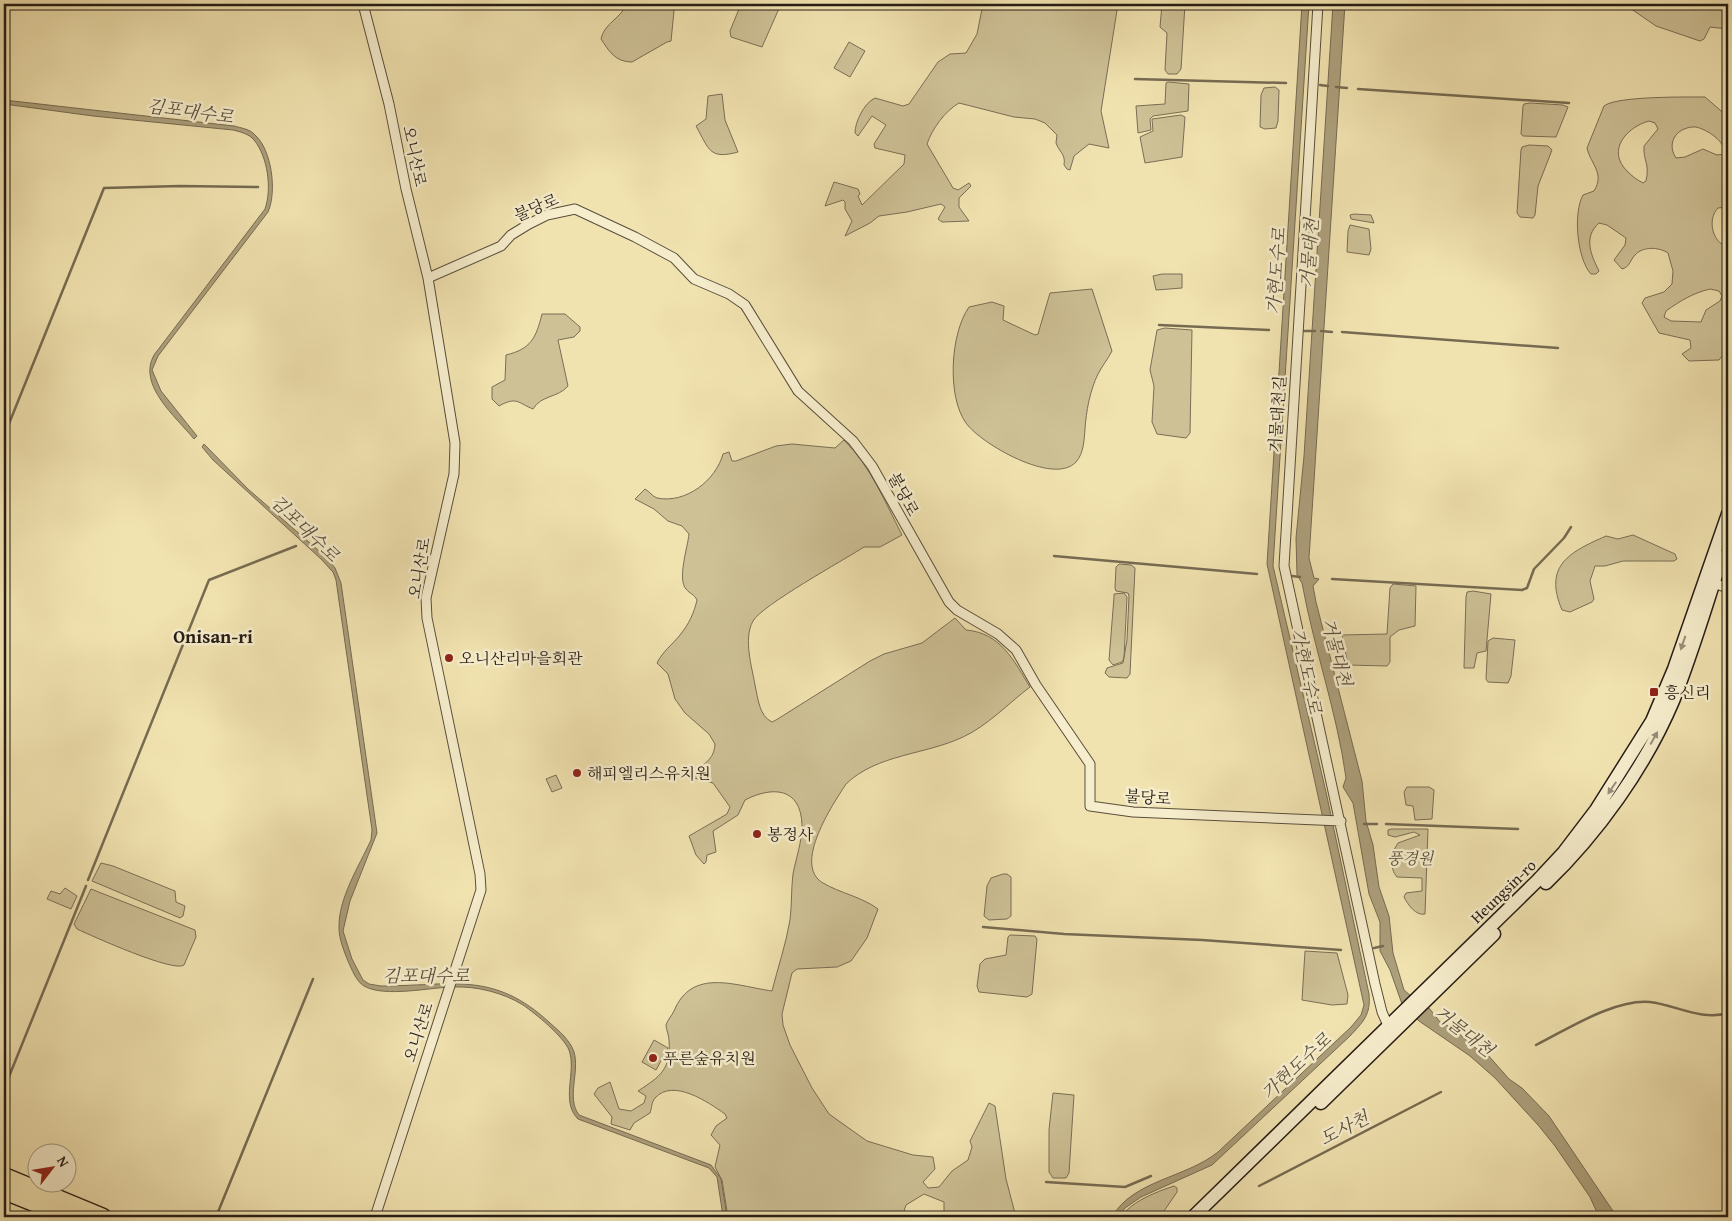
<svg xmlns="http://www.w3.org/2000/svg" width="1732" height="1221" viewBox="0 0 1732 1221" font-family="'Gentium Book Plus','Noto Serif KR',serif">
  <rect width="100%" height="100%" fill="#f1e3b0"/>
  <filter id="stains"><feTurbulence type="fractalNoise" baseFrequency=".004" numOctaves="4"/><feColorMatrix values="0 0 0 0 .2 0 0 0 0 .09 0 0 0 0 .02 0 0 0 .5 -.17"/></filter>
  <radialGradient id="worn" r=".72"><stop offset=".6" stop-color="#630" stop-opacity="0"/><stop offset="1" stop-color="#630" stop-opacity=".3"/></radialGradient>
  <path fill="#cec196" stroke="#7a6e56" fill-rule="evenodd" d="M626,4H672L674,11L671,41L667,42L632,62C615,62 609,51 601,39C604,23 622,18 626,4Z
    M741,4H781L762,47L731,37L730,31Z
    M983,4H1118L1101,111L1109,148L1089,144L1074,156L1070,170L1067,169L1064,165C1066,154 1059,152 1056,143L1057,135L1045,123L1035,119L1014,117L959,103C945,111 932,129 927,144L953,188L958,190L969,183L971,186L959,198V207L969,221L942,222L938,219L945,207L941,204L907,212L879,216L870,223L845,236L852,221L845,209V202L843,200L825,206L834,182L858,189L860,194L858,196L862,205L904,164L905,155L875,148L874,144L886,125L872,116L858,136L855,133C855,122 864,103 875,98L903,106L909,104L938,62L950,54L966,53L977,34Z
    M1162,4H1185L1181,69L1177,74H1168L1165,70L1167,33L1160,27Z
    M1624,4H1728V29L1710,27L1704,39L1700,41L1656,26Z
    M849,42L865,51L850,77L834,68Z
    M1168,82L1189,84L1188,111L1153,116L1150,119L1151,130L1138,133L1136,106L1165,104L1166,83Z
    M1264,88L1275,87L1279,90L1278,121L1276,128L1265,129L1260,127L1261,95Z
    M722,94L725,120L738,152C709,160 709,149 696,126L706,119L708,96Z
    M1705,97L1728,117V207L1718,208C1707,219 1712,243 1728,247V327L1724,334L1728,341V349L1719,360L1689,361L1682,354L1691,348L1690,340L1659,333L1642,303L1645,298L1664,292L1672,284L1673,271L1668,253C1659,247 1643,246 1635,255C1630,260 1630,267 1622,269L1614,260L1625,245L1626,238L1607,225L1599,223C1583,237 1591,255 1599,271L1596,274H1591C1577,259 1573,213 1583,195L1594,191C1605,173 1591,165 1587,148L1604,106C1616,96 1686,97 1705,97ZM1649,121L1655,123L1658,129L1644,146C1643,161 1650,163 1646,181L1643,183C1637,180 1632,176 1627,171C1606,150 1627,127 1649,121ZM1696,127C1708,130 1725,141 1725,154L1717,155L1703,149L1685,157L1676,158C1665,141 1679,126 1696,127ZM1710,289L1719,291L1722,296L1720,301L1706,310L1701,322L1671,321L1664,317L1666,311C1680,301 1693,293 1710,289Z
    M1530,103L1563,105L1568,107L1556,137L1523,136L1521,134L1523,106L1524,104Z
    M1181,115L1185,117L1182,157L1145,163L1140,137L1153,131L1152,119Z
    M1529,145L1548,146L1552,150L1538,186L1535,215L1533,218L1520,217L1517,213L1521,150L1522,147Z
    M1354,214L1371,215L1374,223L1351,219L1350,215Z
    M1350,225L1369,229L1371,249L1369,255L1347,252L1348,231Z
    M1162,274H1182V288L1156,290L1153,276Z
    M1092,289L1112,351C1108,359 1102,366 1098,374C1090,390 1086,412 1085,429C1084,440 1084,453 1076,462C1054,486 981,444 966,423C947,397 950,334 969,307L992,302L1004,306L1003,320L1035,335L1038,334L1050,293Z
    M542,314H565L580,327V331L574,337L558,340L568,386C558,398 541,395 533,409C518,403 517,396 499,406L492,399V387L505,380L506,355C531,349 536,338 542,314Z
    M1165,328L1192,330L1190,433L1186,438L1157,434L1152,422L1154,386L1150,370L1157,330Z
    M844,440C871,467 885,502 902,535L880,547H864C844,560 762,605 753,621C743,639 752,667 755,685C758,698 759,716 772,722L776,720L870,661L884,654L922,643L955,618L966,630C1001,633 1014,661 1030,687C1009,703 987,726 963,737C925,755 877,754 846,784C833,804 792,865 823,883C840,893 862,897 878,909L867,938L851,961L837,967L797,969L792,973L782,1014L783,1025L790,1045L812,1088L829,1114L867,1141L913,1155L933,1157L935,1169L923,1182L928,1188L939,1187L952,1171L968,1160L972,1147L970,1141L989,1103L995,1106L1006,1179L1016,1217H944V1202L924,1194L906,1205L902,1217H728L722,1180L715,1167L720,1145L711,1135L716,1126L727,1118L725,1114C708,1102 673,1078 655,1098C651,1103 652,1108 650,1113L634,1123L630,1130L611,1124L612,1117L594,1094L598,1088L610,1082L619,1109L631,1111L644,1103L646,1096L638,1091C661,1076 671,1069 669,1040C669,1035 666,1029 666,1025C667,1021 672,1015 674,1011C692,967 736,986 772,991C778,967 786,944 790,920C792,905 791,889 793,874C796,858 802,842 802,825C801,787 772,786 745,800L738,815L713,831L716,852L707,855L706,862L704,864L696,855L689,836L727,814L730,807L713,783L694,778C698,763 714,764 715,744L709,734L685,713L675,699L668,674L657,663C663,651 672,645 680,635C689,624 694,613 697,600C694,594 690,594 686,589C677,579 688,546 689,534L682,526L668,521L654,509L635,499L645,489C650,492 652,496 657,498C686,504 716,480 723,454L729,452L732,461H736L776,446L792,444L835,448Z
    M1633,535L1675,554L1677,559L1674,561H1623L1605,566H1595L1590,581L1594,599L1592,602L1570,612L1562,610C1543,565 1570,552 1606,536L1618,539Z
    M1119,564L1131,565L1135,568L1130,674L1127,678L1109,677L1105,673L1107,668L1123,663L1127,640L1129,596L1128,593L1116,591L1115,588L1116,567Z
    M1393,584L1416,586L1415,626L1399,630L1390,637V662L1387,666L1348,665L1342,635L1387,634L1390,588Z
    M1473,591L1491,594L1486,651L1477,653L1474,668H1464L1466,597L1467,592Z
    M1124,593L1127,597L1124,658L1122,662L1113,665L1109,660L1114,597V594Z
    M1493,638L1515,640L1511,676L1508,683L1488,682L1486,679L1488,641Z
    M556,775L562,788L552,792L546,779Z
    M1407,787H1429L1434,790L1432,819L1415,820L1413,806L1406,805L1404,792Z
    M1391,829H1428L1425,914C1416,916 1408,905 1404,897L1406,893L1422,891V878L1397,877C1389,868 1391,853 1398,843L1420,835L1414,832L1395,837L1388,835V830Z
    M101,863L113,866L175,891L176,902L185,906L183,916L180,918L92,881Z
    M1003,874H1007L1011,877V916L1007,919L989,920L984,916L987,886L991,878Z
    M65,888L77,896L71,909L47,899L51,891L60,894Z
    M91,889L195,930L196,937L184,965C174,973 92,936 77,929L74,924Z
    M1010,935L1035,936L1037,939L1032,994L1027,997L979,992L977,986L980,964L985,959L1006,955L1008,937Z
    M1305,951L1337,953L1348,995L1347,1004L1332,1005L1302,1000Z
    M654,1040L668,1048L656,1070L642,1062Z
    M1053,1093L1074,1095L1069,1173L1066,1178H1053L1049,1172V1130Z
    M1174,1186L1177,1188V1192L1160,1217H1121C1132,1201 1156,1192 1174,1186Z"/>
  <path fill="#ac9f7b" stroke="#766b52" d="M1302,4H1309L1273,566L1326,792L1369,994C1371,1015 1363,1022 1350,1036L1212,1165L1141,1197L1125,1208L1119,1217H1112C1133,1180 1186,1178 1218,1152L1351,1027L1361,1015L1364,1005L1267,564Z
    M1333,4H1345L1309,558L1314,578L1319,579L1313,586L1316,602L1362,781L1366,821L1373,845L1379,887L1389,916L1393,953L1404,990L1419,1003L1429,1008L1440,1022L1451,1027L1477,1049L1487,1054L1509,1079L1522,1088L1549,1116L1617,1217H1599L1590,1197L1555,1146L1538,1125L1495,1078L1470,1056L1419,1021L1402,1004L1390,970L1380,951V922L1369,894L1353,803L1343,787L1346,778C1337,712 1314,649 1302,583L1297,575L1296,538L1304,456Z
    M4,100L234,126C241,128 250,129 255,135C272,150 277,192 268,212L158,356L152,370L161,391L197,436L194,439C176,417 137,385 154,355L265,209C272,189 268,157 254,140C249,134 241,132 233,130L93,116L4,104Z
    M204,444L248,489L326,557L335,568L341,583L377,833L350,901L343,931L352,959L363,980L369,984L381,986C451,986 493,970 550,1023C559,1031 570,1040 574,1052C580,1072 566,1098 579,1115L711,1165L721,1179L727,1217L723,1216L717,1177L709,1168L578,1119C560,1101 577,1072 569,1050C563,1036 536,1014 523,1005C504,993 477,986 454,987C431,987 385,998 364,986C356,981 352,970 348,961C344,951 339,939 339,928C338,899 359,866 371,840L372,830L336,580L333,572L321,559L213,460L202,447Z"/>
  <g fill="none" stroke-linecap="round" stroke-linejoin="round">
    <path stroke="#766b52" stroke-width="2.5" d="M1135,79L1286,83
      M1320,85L1328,86
      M1336,87L1347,88
      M1358,89L1569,103
      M1159,325L1269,330
      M1304,331H1315
      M1321,331L1332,332
      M1342,332L1558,348
      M4,436L104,188L180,186L258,187
      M1054,556L1257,574
      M1292,576L1300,577
      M1332,579L1522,590L1527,588L1534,569L1564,538L1571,527
      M1364,824H1377
      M1386,824L1518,829
      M88,880L209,580L296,546
      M983,927L1064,934L1202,940L1341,950
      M1374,948L1383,946
      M1536,1045C1568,1029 1614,999 1650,1002C1676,1005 1701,1021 1728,1013
      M4,1089L86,886
      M1046,1182L1125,1187L1151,1176
      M1259,1186L1441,1092
      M216,1217L313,979"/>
    <g stroke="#594e3c" stroke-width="11">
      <path id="minor" d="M363,4L389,104L406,189L428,278L455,443L454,474L426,598L427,618L480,874L481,890L375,1217
        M1318,4L1284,566L1375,984L1382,1012L1390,1030
        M428,278L501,246L511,235L529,224L547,215L575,209L635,237L674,258L694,279L729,294L745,305L798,391L853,441L872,466L949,602L957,610L998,634L1016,650L1036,685L1090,764V806L1133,812L1341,821
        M1713,583L1728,588"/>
    </g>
    <g stroke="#261c15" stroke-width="15">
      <path id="secondary" d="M1546,883C1598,833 1645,767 1673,701C1692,654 1706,605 1722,557
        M1321,1103L1494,934
        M1193,1217L1536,882L1564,852L1596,810L1652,721L1674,669L1728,514"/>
    </g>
    <g stroke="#261c15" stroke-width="19">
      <path id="motorway" d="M4,1176L103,1217
        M4,1191L69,1217"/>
    </g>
    <use href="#minor" stroke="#f6edcc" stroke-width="9"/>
    <use href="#secondary" stroke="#f6edcc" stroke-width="12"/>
    <use href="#motorway" stroke="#f1e3b0" stroke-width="16"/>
  </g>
  <defs><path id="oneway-solid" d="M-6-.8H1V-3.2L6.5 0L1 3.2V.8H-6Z" transform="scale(1.25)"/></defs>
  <g fill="#988f7a">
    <use href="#oneway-solid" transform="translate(1683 643) rotate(109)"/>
    <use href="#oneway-solid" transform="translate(1654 738) rotate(-61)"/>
    <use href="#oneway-solid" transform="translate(1612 788) rotate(124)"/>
  </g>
  <g fill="#8f2418" stroke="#f6edcc" stroke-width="2">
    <circle cx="449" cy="658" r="5"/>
    <rect x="1649" y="687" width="10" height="10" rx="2.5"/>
    <circle cx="577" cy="773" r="5"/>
    <circle cx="757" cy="834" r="5"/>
    <circle cx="653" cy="1058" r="5"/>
  </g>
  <g text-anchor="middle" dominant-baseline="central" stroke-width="5" stroke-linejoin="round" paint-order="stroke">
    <g font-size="16" fill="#261c15" stroke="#f6edcc">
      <text transform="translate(415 156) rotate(78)">오니산로</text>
      <text transform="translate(536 207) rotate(-23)">불당로</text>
      <text transform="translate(1277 414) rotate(-86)">거물대천길</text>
      <text transform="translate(904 494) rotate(62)">불당로</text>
      <text transform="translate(419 568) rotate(-80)">오니산로</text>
      <text transform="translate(1148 797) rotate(4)">불당로</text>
      <text transform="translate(1503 891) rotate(-44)">Heungsin-ro</text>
      <text transform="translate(418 1032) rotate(-72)">오니산로</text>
    </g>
    <g font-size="16" fill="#261c15" stroke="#f6edcc" text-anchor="start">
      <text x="459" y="658">오니산리마을회관</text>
      <text x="1664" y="692">흥신리</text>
      <text x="587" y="773">해피엘리스유치원</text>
      <text x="767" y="834">봉정사</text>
      <text x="663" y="1058">푸른숲유치원</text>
    </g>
    <g font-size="16" font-style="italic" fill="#584e3c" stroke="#f6edcc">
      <text x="1410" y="858">풍경원</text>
    </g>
    <g font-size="18" font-style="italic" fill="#5c503e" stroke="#f6edcc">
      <text transform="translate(190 111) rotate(8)">김포대수로</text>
      <text transform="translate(1309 253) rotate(-86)">거물대천</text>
      <text transform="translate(1276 271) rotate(-86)">가현도수로</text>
      <text transform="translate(305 528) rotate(44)">김포대수로</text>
      <text transform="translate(1337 652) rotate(75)">거물대천</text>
      <text transform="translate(1307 671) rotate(78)">가현도수로</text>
      <text x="426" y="975">김포대수로</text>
      <text transform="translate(1464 1031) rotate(38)">거물대천</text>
      <text transform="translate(1296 1066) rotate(-43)">가현도수로</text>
      <text transform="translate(1344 1128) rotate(-27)">도사천</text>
    </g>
    <g font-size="19" font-weight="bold" fill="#261c15" stroke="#f6edcc">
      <text x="213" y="636">Onisan-ri</text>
    </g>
  </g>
  <rect width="1732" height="1221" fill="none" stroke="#f1e3b0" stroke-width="20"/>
  <rect x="5" y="5" width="1722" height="1211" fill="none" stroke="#261c15" stroke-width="2.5"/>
  <rect x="10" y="10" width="1712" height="1201" fill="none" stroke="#261c15"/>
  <g transform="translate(52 1168) rotate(59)"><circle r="24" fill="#f6edcc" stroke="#a39983"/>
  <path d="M0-4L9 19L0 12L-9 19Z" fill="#8f2418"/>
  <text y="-8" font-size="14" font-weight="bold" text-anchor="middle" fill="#261c15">N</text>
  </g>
  <rect width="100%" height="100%" filter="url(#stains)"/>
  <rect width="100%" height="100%" fill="url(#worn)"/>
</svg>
